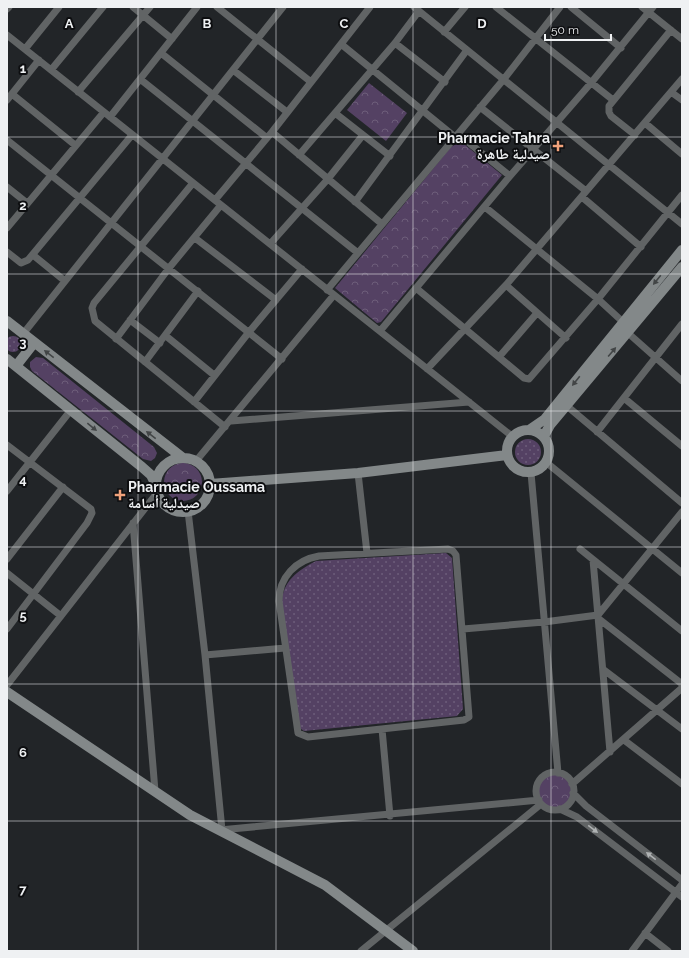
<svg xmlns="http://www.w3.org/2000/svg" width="689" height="958" viewBox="0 0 689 958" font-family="Raleway,'Noto Naskh Arabic',sans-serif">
  <defs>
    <pattern id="grass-dots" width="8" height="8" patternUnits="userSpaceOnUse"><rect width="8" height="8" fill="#544163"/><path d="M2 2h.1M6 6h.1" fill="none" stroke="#6d5d7a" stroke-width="1.8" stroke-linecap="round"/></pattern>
    <pattern id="park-crowns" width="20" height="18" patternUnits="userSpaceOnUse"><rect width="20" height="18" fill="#544163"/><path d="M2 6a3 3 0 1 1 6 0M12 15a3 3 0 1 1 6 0" fill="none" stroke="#6d5d7a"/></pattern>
  </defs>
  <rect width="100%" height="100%" fill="#222528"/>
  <path fill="url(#grass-dots)" d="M5 344a8 8 0 1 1 16 0a8 8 0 1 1-16 0Z
    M515 452a13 13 0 1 1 26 0a13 13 0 1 1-26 0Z
    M446,553L452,558L463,709L457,716L304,731L298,727L282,603C282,582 298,570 316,561Z"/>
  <path fill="url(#park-crowns)" d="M369,83L407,113L386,141L347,110Z
    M458,143L464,144L502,175L381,322L377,323L335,288L451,147Z
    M36,357L43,358L154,447L157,453L155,458L151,461L143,459L32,371L30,367V362Z
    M164 482a19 19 0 1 1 38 0a19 19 0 1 1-38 0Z
    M537 791a17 17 0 1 1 34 0a17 17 0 1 1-34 0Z"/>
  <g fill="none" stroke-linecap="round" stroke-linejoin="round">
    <path stroke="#616465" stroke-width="7" d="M133,7L172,39
      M217,7L311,82
      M414,7L682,224
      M496,7L613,100
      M571,7L621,48
      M642,7L682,39
      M7,9L9,7
      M444,32L465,7
      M7,35L513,437
      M395,43L445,82
      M341,44L455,137
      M25,49L59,7
      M161,53L267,138
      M51,70L103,7
      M233,70L287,112
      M140,79L358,253
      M78,92L150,7
      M671,92L682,100
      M12,94L75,145
      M7,100L39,60
      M480,107L586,191
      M335,113L390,156
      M110,117L197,7
      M645,123L682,154
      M272,132L382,224
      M458,134L510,176
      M635,135L611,116L609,112V106L671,30
      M7,140L282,359
      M299,155L395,43L419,11
      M193,183L94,303L92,308L95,321L225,427
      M7,187L27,203
      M582,197L641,247
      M215,200L272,132L370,7
      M355,202L467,50
      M485,207L598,299L623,322L628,333L682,381
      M7,228L104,112
      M195,238L276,300
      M270,244L327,180L363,135
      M7,252L21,263L28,260L132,135
      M33,255L65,281
      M506,285L566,338
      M416,288L524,378L529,379L598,299L682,195
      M327,290L504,79L560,7
      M130,320L160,343
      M380,331L510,176L591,83L653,7
      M23,334L283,7
      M166,336L214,375
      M116,339L169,268L221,205
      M499,357L537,313
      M145,362L198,291
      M427,369L506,285L682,79
      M624,398L682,446
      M194,402L249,332L302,269
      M567,406L682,503
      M231,421L469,402
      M597,432L682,324
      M7,445L91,509L92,513L87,523L7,629
      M196,461L334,295
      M547,463L682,573
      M358,473L367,553
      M531,473L558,773
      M7,491L71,410
      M188,511L205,655L222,830
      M133,523L155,791
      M448,549L453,551L456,555L469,717L464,720L308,737L298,733L279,601C279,577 296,560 319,556Z
      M580,549L682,631
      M7,559L63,487
      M593,560L610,752
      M7,573L61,616
      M599,619L682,684
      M463,629L544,622L598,615L682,512
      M205,655L285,648
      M604,670L682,729
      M7,685L157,493
      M382,729L390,816
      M624,740L682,784
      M536 791a19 19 0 1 1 38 0a19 19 0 1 1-38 0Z
      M572,784L682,688
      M573,793L586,806L682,880
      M560,809L577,817L682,897
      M220,830L539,800
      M645,933L668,951
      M361,951L541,804
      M632,951L682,884"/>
    <path stroke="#838889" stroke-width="10" d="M7,321L183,458
      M7,359L142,467L151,475L156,485
      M16,366L34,343
      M507 451a21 21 0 1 1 42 0a21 21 0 1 1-42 0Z
      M529,430L545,419L682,250
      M544,436L550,425L682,267
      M156 485a27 27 0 1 1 54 0a27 27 0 1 1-54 0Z
      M210,484L358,473L507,455
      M7,692L190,815L325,885L413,951"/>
  </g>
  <defs><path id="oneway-solid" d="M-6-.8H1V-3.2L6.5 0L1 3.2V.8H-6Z"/></defs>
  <g fill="#424546">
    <use href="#oneway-solid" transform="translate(657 280) rotate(129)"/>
    <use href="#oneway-solid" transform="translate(612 352) rotate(-50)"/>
    <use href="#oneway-solid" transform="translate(49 354) rotate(-142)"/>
    <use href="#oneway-solid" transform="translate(576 381) rotate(129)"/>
    <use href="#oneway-solid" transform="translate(92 427) rotate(39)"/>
    <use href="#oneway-solid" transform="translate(151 435) rotate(-142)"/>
  </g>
  <g fill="#afb2b3">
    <use href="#oneway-solid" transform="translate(593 829) rotate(37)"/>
    <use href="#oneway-solid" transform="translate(651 856) rotate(-142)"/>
  </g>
  <path fill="none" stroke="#eff1f3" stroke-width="1" stroke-opacity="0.55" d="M138,7V951M276,7V951M413,7V951M551,7V951M7,137H682M7,274H682M7,411H682M7,547H682M7,684H682M7,821H682"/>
  <g fill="#f1a27b" stroke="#0d0e10" stroke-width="1.5">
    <path d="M556 140h4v4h4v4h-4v4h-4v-4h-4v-4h4z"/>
    <path d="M118 489h4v4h4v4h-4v4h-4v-4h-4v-4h4z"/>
  </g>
  <g text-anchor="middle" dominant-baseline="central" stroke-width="4" stroke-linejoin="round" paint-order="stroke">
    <g font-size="14" font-weight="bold" fill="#eff1f3" stroke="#0d0e10" text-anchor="end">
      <text x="550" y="138">Pharmacie Tahra<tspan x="550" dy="16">صيدلية طاهرة</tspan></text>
      <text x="128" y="487" text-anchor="start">Pharmacie Oussama<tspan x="128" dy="16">صيدلية أسامة</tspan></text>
    </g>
  </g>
  <g font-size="13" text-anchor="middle" font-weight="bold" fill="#eff1f3" stroke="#0d0e10" stroke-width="4" stroke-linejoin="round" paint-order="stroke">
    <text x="69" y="28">A</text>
    <text x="207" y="28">B</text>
    <text x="344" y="28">C</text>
    <text x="482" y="28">D</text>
    <text x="23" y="73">1</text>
    <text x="23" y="210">2</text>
    <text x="23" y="347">3</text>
    <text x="23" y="484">4</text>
    <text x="23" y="620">5</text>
    <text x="23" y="757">6</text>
    <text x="23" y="894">7</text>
  </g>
  <rect width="689" height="958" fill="none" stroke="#eff1f3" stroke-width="16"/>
  <path d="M545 34v6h66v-6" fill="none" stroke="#eff1f3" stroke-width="2"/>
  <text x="551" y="34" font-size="12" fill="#eff1f3" stroke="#0d0e10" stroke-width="3" paint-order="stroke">50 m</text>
</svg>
